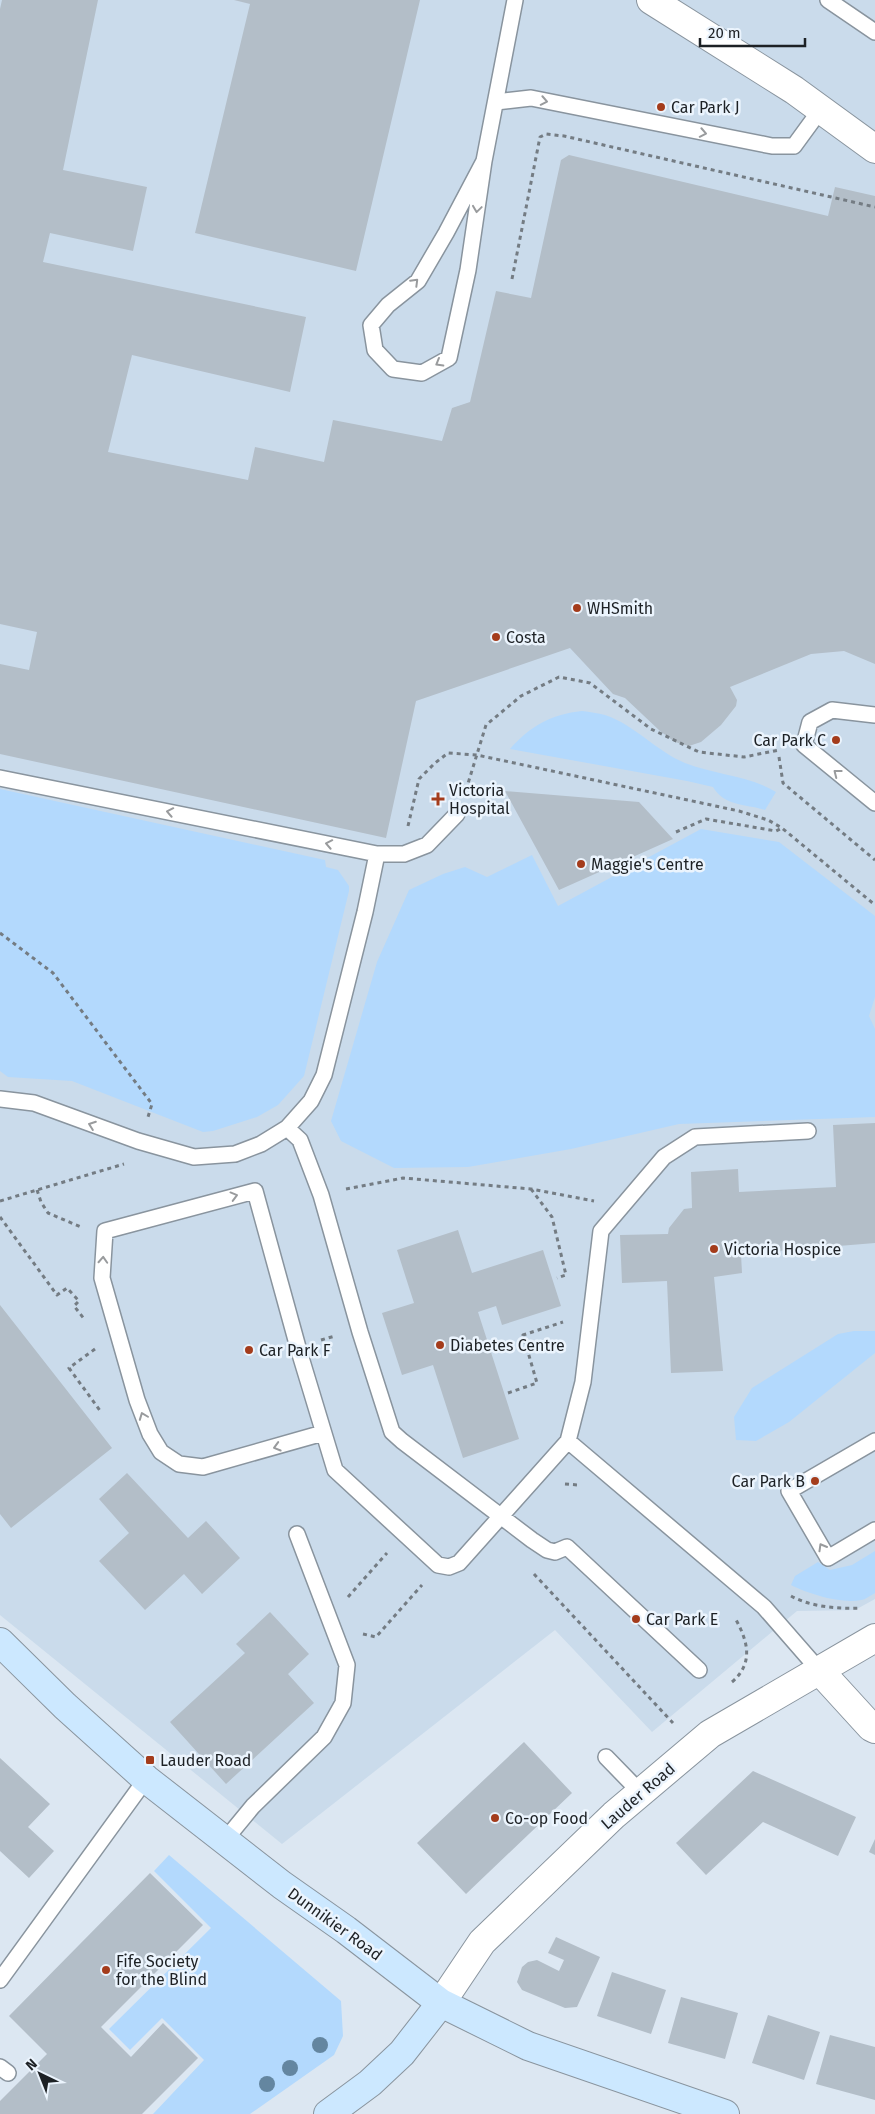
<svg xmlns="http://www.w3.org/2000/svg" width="875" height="2114" viewBox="0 0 875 2114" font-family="'Fira Sans',sans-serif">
  <rect width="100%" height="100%" fill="#dce7f2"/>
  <path fill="#cadbeb" d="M0,0H875V1599L855,1610L797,1611L652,1732L555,1630L282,1844L0,1615Z"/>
  <path fill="#b3d9fd" d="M582,711C590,712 598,713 605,715C635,725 656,751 685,763C715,775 748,775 776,792L765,810C746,804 724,806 713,787L687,781L510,749C530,726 552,714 582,711Z
    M0,789L325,860L326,867L338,870L349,886V891L304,1076L278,1105L257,1117L213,1131L203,1132L72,1081L8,1077L0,1071Z
    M701,829L779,842L875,916V997L869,1016L875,1029V1117L679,1124L571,1149L468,1167L394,1168L341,1141L331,1121L377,962L409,890L443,874L465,867L487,877L532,855L558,906Z
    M854,1331H875V1353L789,1422L756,1441L736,1440L734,1417L752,1388L838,1334Z
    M875,1551V1593C871,1595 865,1600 861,1600C842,1604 808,1594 791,1585L795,1576L818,1562L830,1570L852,1565Z
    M169,1855L341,2001L343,2036L334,2055L250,2114H153L204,2060L162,2018L130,2050L109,2029L211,1928L154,1871Z"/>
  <path fill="#b3bec8" d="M2,0H98L63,170L147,187L133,251L50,233L43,262L306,317L290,392L132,355L108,452L248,480L255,447L324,462L333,420L442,441L452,408L470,402L496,291L531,298L561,160L569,155L828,216L835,187L875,196V664L844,651L811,654L730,687L737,700L736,706L721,725L701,742L689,746L675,742L660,731L625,698L613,694L570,648L416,701L386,838L0,754V664L29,670L37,632L0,624V9Z
    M234,0H420L356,271L195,233L250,4Z
    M505,791L639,802L673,839L559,890Z
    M875,1123V1243L741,1254L742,1273L714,1277L723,1371L671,1373L667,1281L622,1283L620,1235L668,1234L669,1228L684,1209L692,1208L691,1172L738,1169L739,1192L836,1187L833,1125Z
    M458,1230L472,1273L543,1250L561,1306L502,1325L496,1306L478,1312L519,1439L463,1458L433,1365L402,1375L382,1313L414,1303L397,1250Z
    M0,1305L112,1448L11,1528L0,1514Z
    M127,1473L188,1538L206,1521L240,1558L202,1594L184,1574L145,1610L99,1561L129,1533L99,1499Z
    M270,1612L309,1654L288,1674L314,1703L226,1784L170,1722L245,1653L236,1644Z
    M524,1742L572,1793L466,1894L417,1843Z
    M0,1758L50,1804L28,1827L54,1851L29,1878L0,1851Z
    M753,1771L856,1817L838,1856L763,1822L706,1875L676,1843Z
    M875,1839V1855L869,1852Z
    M150,1873L203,1925L101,2027L131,2057L163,2023L198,2058L142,2114H0V2101L47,2054L9,2016Z
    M556,1937L600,1957L577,2007L565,2008L522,1990L517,1982L522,1967L528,1962L537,1960L559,1971L564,1960L548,1953Z
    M612,1972L666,1990L651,2034L597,2016Z
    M681,1997L738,2013L725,2059L668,2043Z
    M768,2015L820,2032L804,2080L752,2063Z
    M830,2035L875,2047V2100L816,2084Z"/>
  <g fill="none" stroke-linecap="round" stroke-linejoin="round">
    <g stroke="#89949e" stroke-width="18">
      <path id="lane" d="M828,0L875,32
        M496,102L531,98L772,146H794L821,109
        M484,161L446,233L418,281L388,305L371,325L375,350L393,369L422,373L449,358L468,270L484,161L515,0
        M875,715L832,710L810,722L804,745L875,803
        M0,778L377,854
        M0,1099L34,1103L138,1141L194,1157L235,1154L261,1144L287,1128L311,1101L324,1075L365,912L377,854H404L427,845L457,814
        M287,1128L300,1140L321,1195L360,1332L392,1432L402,1441L532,1540L547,1550L555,1552L567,1547L699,1670
        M323,1433L203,1467L179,1464L161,1452L150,1434L137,1400L102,1278L105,1231L255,1191L299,1351L335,1470L438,1565L449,1567L459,1563L568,1441L764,1607L819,1670
        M568,1441L583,1382L601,1231L664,1157L695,1137L808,1131
        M875,1441L789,1491L828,1558L875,1530
        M606,1757L641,1793
        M225,1840L253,1806L324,1737L343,1703L347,1665L297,1534
        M0,1980L146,1779
        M0,2067L8,2073"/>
    </g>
    <g stroke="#89949e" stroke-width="30">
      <path id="street" d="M651,0L794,90L875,149
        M819,1670L871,1727L875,1729
        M441,2003L482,1942L614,1815L710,1734L875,1638"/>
    </g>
    <g stroke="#89949e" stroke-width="30">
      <path id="secondary" d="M0,1642L65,1706L146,1779L282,1885L346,1930L441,2003L528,2046L725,2114
        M328,2114L370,2083L402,2053L441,2003"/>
    </g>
    <path stroke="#747c83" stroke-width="3" stroke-dasharray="4 4" stroke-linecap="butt" d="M512,279L540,137L546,134L564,136L875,207
      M779,757L783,783L875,860
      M466,790L486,725L521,696L559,677L590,683L651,729L699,752L744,757L779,750
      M408,826L419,779L435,763L448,753L477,755L739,811L768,820L782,828L875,905
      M676,832L706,819L776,831L782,828
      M0,933L53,973L152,1104L148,1117
      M346,1189L403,1178L531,1189L594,1201
      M531,1189L552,1217L566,1275L557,1278
      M37,1190L41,1202L48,1213L81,1227
      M0,1201L124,1164
      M0,1217L57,1295L67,1288L79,1301L74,1306L85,1320
      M321,1340L335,1336
      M95,1349L69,1368L101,1412
      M508,1393L537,1383L523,1335L563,1322
      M565,1484L578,1485
      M534,1574L673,1723
      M791,1596C811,1607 838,1609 861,1608
      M348,1597L387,1553
      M363,1634L376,1637L422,1585
      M732,1682C754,1663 748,1641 735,1618"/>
    <use href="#lane" stroke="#fff" stroke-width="15"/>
    <use href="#street" stroke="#fff" stroke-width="28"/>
    <use href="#secondary" stroke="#cce8ff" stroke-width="28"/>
  </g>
  <g fill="#6486a0">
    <circle cx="320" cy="2045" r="8"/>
    <circle cx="290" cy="2068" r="8"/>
    <circle cx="267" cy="2084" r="8"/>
  </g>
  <defs><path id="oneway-chevron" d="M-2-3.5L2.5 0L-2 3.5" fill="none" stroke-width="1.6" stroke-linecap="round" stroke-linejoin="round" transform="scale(1.25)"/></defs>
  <g stroke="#999b9d">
    <use href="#oneway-chevron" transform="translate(544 101) rotate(11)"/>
    <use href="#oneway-chevron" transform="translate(703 133) rotate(11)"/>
    <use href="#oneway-chevron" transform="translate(477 209) rotate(98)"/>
    <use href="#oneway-chevron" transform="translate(415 282) rotate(-45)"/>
    <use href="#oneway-chevron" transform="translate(439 363) rotate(150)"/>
    <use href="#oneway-chevron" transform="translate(837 773) rotate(-142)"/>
    <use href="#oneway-chevron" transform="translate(170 812) rotate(-169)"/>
    <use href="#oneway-chevron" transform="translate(329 844) rotate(-169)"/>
    <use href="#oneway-chevron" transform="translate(92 1125) rotate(-160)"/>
    <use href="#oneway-chevron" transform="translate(234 1196) rotate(-15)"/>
    <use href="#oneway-chevron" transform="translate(103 1260) rotate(-87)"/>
    <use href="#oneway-chevron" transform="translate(143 1416) rotate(-111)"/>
    <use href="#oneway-chevron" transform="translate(277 1447) rotate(164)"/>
    <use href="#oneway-chevron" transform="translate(822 1547) rotate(-120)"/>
  </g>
  <g fill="#a43c1c" stroke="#ebf4fd" stroke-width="2">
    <circle cx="661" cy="107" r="5"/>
    <circle cx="577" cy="608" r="5"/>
    <circle cx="496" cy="637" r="5"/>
    <circle cx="836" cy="740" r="5"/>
    <path d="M435.5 791.5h5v5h5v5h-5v5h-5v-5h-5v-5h5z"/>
    <circle cx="581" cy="864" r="5"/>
    <circle cx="714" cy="1249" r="5"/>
    <circle cx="440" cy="1345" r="5"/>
    <circle cx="249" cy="1350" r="5"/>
    <circle cx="815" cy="1481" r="5"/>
    <circle cx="636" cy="1619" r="5"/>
    <rect x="145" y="1755" width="10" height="10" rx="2.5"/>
    <circle cx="495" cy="1818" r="5"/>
    <circle cx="106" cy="1970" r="5"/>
  </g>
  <g text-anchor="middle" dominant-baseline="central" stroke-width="5" stroke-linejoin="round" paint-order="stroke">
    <g font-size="16" fill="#1d2125" stroke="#ebf4fd" text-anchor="start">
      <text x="671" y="107">Car Park J</text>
      <text x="587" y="608">WHSmith</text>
      <text x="506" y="637">Costa</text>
      <text x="826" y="740" text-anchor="end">Car Park C</text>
      <text x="449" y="790">Victoria<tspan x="449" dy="18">Hospital</tspan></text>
      <text x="591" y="864">Maggie's Centre</text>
      <text x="724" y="1249">Victoria Hospice</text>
      <text x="450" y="1345">Diabetes Centre</text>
      <text x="259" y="1350">Car Park F</text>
      <text x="805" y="1481" text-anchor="end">Car Park B</text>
      <text x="646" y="1619">Car Park E</text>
      <text x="160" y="1760">Lauder Road</text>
      <text x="505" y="1818">Co-op Food</text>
      <text x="116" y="1961">Fife Society<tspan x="116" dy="18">for the Blind</tspan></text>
    </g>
    <g font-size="16" fill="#1d2125" stroke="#ebf4fd">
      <text transform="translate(638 1796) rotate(-41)">Lauder Road</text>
      <text transform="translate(335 1924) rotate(36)">Dunnikier Road</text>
    </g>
  </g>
  <g transform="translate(40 2074) rotate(317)" stroke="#ebf4fd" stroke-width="4" paint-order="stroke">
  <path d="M0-4L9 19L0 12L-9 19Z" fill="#1d2125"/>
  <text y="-8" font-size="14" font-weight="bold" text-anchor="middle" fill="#1d2125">N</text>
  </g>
  <path d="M700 38v8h105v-8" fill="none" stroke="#1d2125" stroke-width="2.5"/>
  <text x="708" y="38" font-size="15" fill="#1d2125" stroke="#ebf4fd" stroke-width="4" paint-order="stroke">20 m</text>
</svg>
